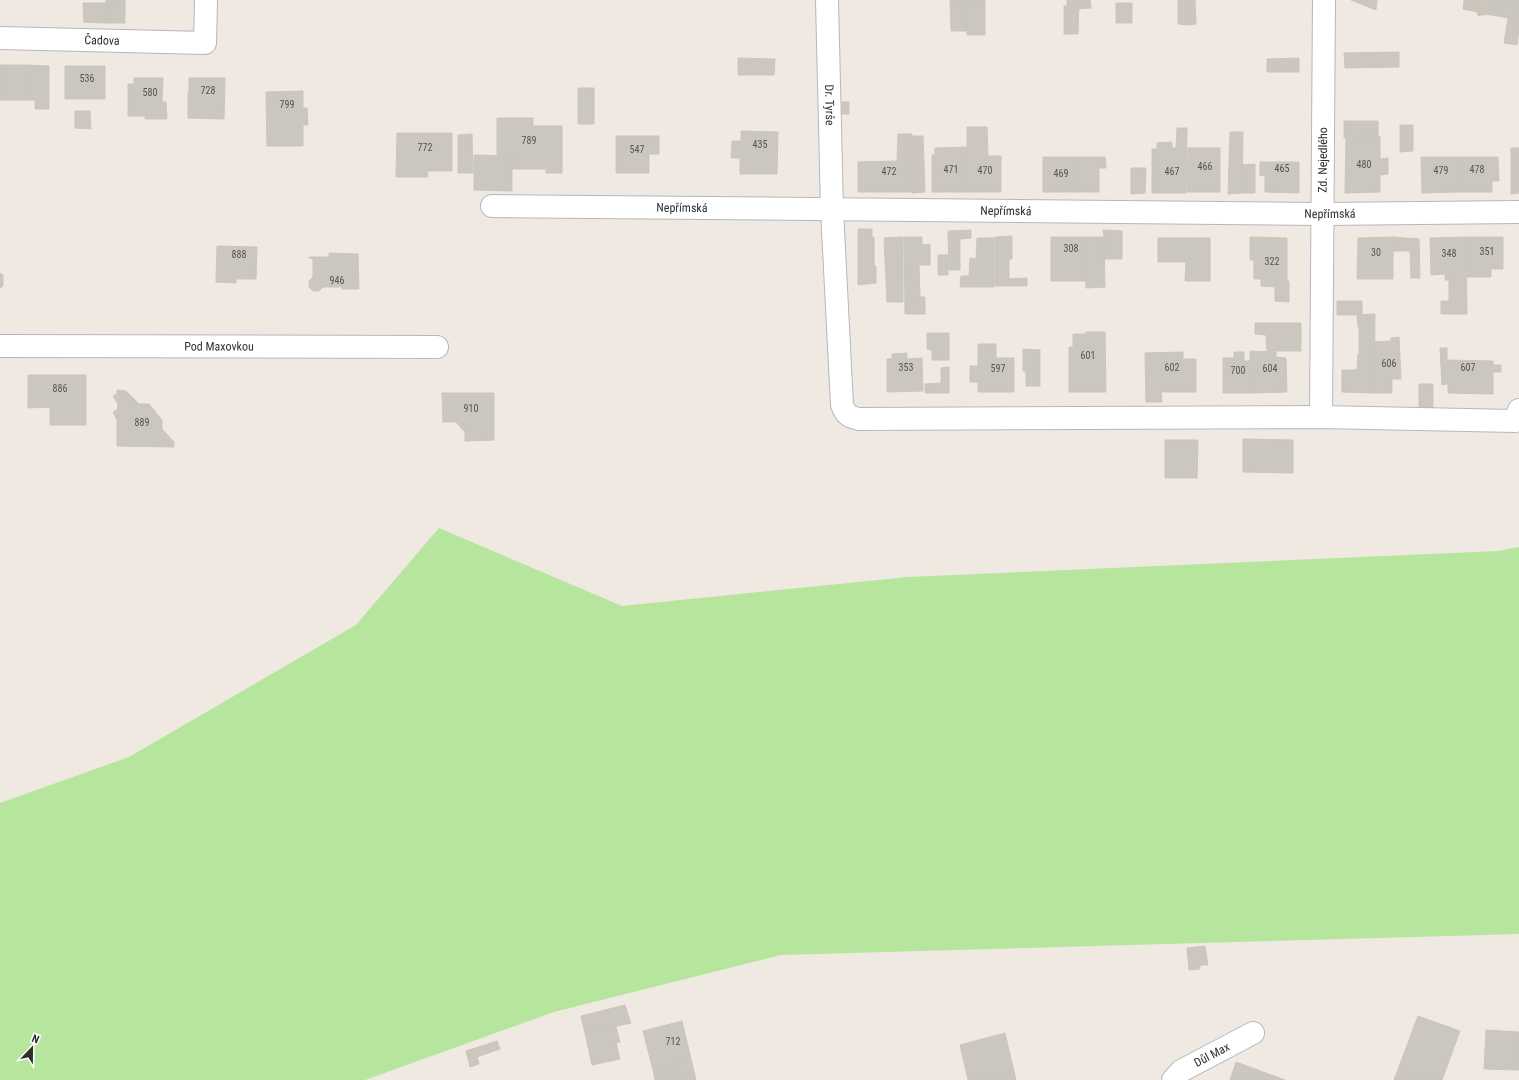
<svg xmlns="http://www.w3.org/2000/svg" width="1519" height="1080" viewBox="0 0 1519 1080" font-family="'Roboto Condensed',sans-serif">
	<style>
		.green { fill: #b6e59e }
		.building { fill: #cbc7bf; stroke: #cbc5ba }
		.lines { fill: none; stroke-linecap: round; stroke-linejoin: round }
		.minor-casing { stroke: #b4b7c1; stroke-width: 24 }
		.minor { stroke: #fff; stroke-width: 22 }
		.labels { text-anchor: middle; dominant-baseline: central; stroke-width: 4; stroke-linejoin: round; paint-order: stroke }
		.number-label { font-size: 10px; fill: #555452 }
		.street-label { font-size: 12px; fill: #2e2e2e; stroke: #fff }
	</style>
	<rect width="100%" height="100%" fill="#efe9e1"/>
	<path class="green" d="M439 528 622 606 908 577 1498 551 1519 547V934L781 955 554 1012 365 1080H0V803L129 757 356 625Z"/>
	<path class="building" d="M106 0H125V23H106Z
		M950 0H967V31H951Z
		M967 0H985V35H967Z
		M1067 0H1079L1078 34H1064V6H1067Z
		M1079 0H1090L1091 8 1079 9Z
		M1178 0H1187V25L1178 24Z
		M1187 0H1195L1196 24 1187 25Z
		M1351 0H1377L1376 10Z
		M1464 0H1480L1478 12 1463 9Z
		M1480 0H1487L1485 15H1480L1479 16 1477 14Z
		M1488 0H1519V29L1517 45 1504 43 1508 18 1486 14Z
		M83 3H106V23L84 22Z
		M1116 3H1132V23H1116Z
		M1399 52V67L1345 68 1344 53Z
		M738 58 775 59 774 75H738Z
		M1299 58V72H1267V59Z
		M0 65H27V100H0Z
		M27 65 49 66V109H35V100H27Z
		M65 66H105V99H65Z
		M134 78H163L162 102H166L167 119H145V116H128V84H134Z
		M189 78H225L224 119 188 118V92H189Z
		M578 88H594V124H578Z
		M303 91V108H307L308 125H303V146H267L266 92Z
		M842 102H849V114H842Z
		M75 111H90L91 129 75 128Z
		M497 118H533V126H562V173H546V169H512V156L497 155Z
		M1344 121H1378V136L1346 137 1344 138Z
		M1400 125H1413V151L1400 152Z
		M967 127H987L988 156H1001V192H967Z
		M1177 128H1187L1186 193H1152V149H1157V143L1172 142V148H1176Z
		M741 131 778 132 777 174H740V158H731L732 141H741Z
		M1230 132H1243L1242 193 1228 194Z
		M397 133H452V171H427L428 177H396Z
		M472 134 473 173H458V135Z
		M898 134H912L913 192H858V162L897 161Z
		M616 136H659V154H649V173H616Z
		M912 136H923L925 192 912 193Z
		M1378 136 1380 137V159L1388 158V174L1380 175V192L1345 193 1346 137Z
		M967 147V192H932V155H935V148Z
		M1188 148H1220V192H1187Z
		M1511 148H1519V193L1511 194Z
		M474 155 512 156V191L474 190Z
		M1043 157H1077V192H1043Z
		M1077 157H1105L1106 168H1099V192H1077Z
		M1421 157H1457V192L1422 193Z
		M1457 157H1498L1499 181H1492V192H1457Z
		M1260 162H1299V193L1265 192V175L1260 176Z
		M1255 164V193H1242L1241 165Z
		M1131 168H1146L1145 193 1131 194Z
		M858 229H872V237H874V266H876V283L858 285Z
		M971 230V238L960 239V270H949L948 231Z
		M1103 230 1122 231V259H1104V237Z
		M1012 236V259H1009V279L1027 278V286H995V237Z
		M903 237V302H887L884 238Z
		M904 237H922V245L930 244V265H920L919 267 920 297H925V314H905Z
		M1051 237H1086V281H1051Z
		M1086 237H1104L1105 287 1086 288Z
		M1250 237 1287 238V281H1289V302L1275 301V287L1261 286V279H1254V260H1250Z
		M1393 237V279H1357L1358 238Z
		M1393 237 1419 239 1420 278H1411L1410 251H1393Z
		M1466 237H1503V269H1491V277H1467Z
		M1466 237 1467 314H1441V301H1449V280H1445V274L1431 275 1430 238Z
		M977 238H994V287H960L961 276H969L970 258 976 259Z
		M1158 238H1210V281H1185L1186 262H1158Z
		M217 246 257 247 256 279H236V283L216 282Z
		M329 253 358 254 359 289H342V287H323L319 291H313L309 287V281L313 277V259L309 258V257H329Z
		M938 255H948V275H938Z
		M0 273 3 275V286L0 288Z
		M1337 301H1362V315H1337Z
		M1375 314 1374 393 1342 392V370H1357L1358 354H1359V327H1358L1357 315Z
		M1255 323H1301V351H1267L1266 335 1255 334Z
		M1086 332H1105L1106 392H1069V347H1073V334H1086Z
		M927 333H949V360H932V350L927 349Z
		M1399 337 1401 379H1392V393H1374L1375 342 1391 341V338Z
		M978 344H996V358H1014V392H978V382H970V366H978Z
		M1440 348H1447V360L1493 361V365H1501V372H1493V394L1448 393V384L1442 385Z
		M1023 349 1040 350V386H1026V371H1023Z
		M1250 351 1276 352V357L1286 358 1287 392 1250 393Z
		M1183 352V359H1196V392H1161L1162 402H1146L1145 353Z
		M1234 352H1244V361H1250V393H1223V358H1234Z
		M907 353V359L922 358 923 391 887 392V359H892V354Z
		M949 367V393H925V384L941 383V368Z
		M28 375H86V425H50V407L28 408Z
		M1419 384H1433V409L1419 408Z
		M117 390 126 391 139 404H149L162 420V429L174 442V447L117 446V420L113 412 117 410 118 404 113 396 117 394Z
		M442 393H494V440L465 441V432L456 422H443Z
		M1243 439 1293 440V473L1243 472Z
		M1165 440H1198L1197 478H1165Z
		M1205 946 1208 965H1200V969L1189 970 1187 948Z
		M625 1005 631 1023 585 1033 581 1016Z
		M1418 1016 1460 1031 1442 1080H1394Z
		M682 1021 691 1059 653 1070 643 1031Z
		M616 1027 620 1042 616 1043 620 1059 592 1065 585 1033Z
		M1486 1030 1519 1032V1070L1484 1069Z
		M1005 1033 1016 1080H968L960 1045Z
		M497 1041 500 1049 477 1057 479 1064 470 1067 466 1051Z
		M691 1059 696 1080H655L653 1070Z
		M1236 1062 1285 1080H1230Z"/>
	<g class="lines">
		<defs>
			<g id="minor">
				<path id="s1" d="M827 0 832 210 842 405C846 415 849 417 859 419L1321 417 1515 421 1519 410"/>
				<path id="s2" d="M0 38 205 43 206 0"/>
				<path id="s3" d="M492 206 1323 214 1519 212"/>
				<path id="s4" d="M0 346 437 347"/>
				<path id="s5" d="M1321 417 1324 0"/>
				<path id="s6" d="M1173 1080 1181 1071 1253 1033"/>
			</g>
		</defs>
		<use href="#minor" class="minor-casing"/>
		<use href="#minor" class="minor"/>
	</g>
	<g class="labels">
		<g class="number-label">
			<text x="87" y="78">536</text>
			<text x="208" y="90">728</text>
			<text x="150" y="92">580</text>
			<text x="287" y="104">799</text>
			<text x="529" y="140">789</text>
			<text x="760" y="144">435</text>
			<text x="425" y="147">772</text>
			<text x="637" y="149">547</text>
			<text x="1364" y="164">480</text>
			<text x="1205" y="166">466</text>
			<text x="1282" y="168">465</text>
			<text x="951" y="169">471</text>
			<text x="1477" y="169">478</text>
			<text x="985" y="170">470</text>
			<text x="1441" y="170">479</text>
			<text x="889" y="171">472</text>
			<text x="1172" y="171">467</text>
			<text x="1061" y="173">469</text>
			<text x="1071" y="248">308</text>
			<text x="1487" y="251">351</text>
			<text x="1376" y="252">30</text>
			<text x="1449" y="253">348</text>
			<text x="239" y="254">888</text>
			<text x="1272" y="261">322</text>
			<text x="337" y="280">946</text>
			<text x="1088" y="355">601</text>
			<text x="1389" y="363">606</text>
			<text x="906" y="367">353</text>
			<text x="1172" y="367">602</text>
			<text x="1468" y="367">607</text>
			<text x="998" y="368">597</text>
			<text x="1270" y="368">604</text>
			<text x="1238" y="370">700</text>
			<text x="60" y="388">886</text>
			<text x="471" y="408">910</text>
			<text x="142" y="422">889</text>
			<text x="673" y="1041">712</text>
		</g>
		<g class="street-label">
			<text stroke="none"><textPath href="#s2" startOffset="102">Čadova</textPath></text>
			<text stroke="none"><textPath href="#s1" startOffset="105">Dr. Tyrše</textPath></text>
			<text stroke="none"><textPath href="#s5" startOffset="257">Zd. Nejedlého</textPath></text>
			<text stroke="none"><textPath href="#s3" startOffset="190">Nepřímská</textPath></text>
			<text stroke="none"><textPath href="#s3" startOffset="514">Nepřímská</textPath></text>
			<text stroke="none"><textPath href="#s3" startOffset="838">Nepřímská</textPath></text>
			<text stroke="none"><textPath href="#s4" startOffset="219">Pod Maxovkou</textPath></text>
			<text stroke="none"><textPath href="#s6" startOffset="47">Důl Max</textPath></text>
		</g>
	</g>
	<g transform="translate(32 1048) rotate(22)" stroke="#ffffff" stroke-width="3" paint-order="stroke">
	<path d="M0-3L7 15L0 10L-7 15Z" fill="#2e2e2e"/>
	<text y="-6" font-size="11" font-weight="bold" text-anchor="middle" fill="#2e2e2e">N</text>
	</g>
</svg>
